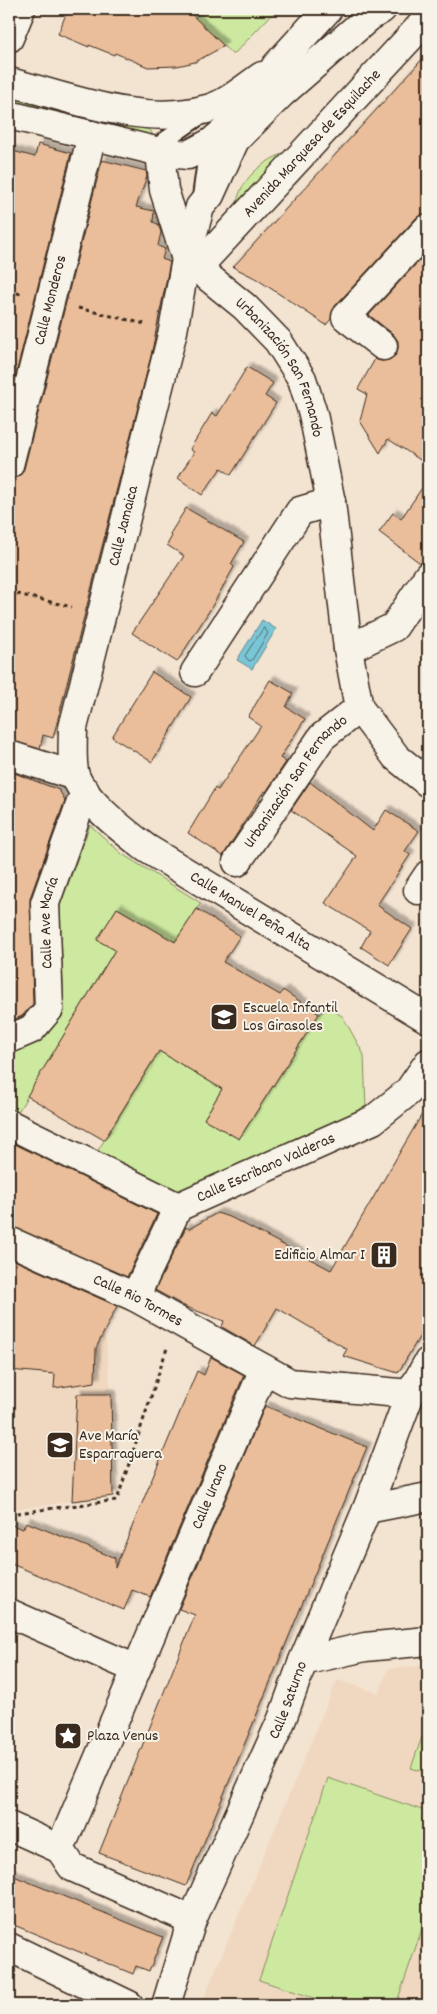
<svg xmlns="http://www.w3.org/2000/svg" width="437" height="2014" viewBox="0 0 437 2014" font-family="Dekko,sans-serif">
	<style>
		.built { fill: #f0d8c0 }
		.green { fill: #cde99f; stroke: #848a5e }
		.water { fill: #79c6d7; stroke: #60888d }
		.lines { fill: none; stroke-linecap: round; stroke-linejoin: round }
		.shore { stroke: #546868; stroke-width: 1 }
		.building { fill: #eabe9a; stroke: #3b2a1e; filter: url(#shadow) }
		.service-casing { stroke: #3b2a1e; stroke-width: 20 }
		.minor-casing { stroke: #3b2a1e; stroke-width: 31 }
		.path { stroke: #3b2a1e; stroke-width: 3; stroke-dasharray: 4 4; stroke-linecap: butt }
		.service { stroke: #f7f3e8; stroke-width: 16 }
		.minor { stroke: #f7f3e8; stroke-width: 28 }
		.labels { text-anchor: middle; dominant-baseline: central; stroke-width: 4; stroke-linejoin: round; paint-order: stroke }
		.street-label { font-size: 16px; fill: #3b2a1e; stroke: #f7f3e8 }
		.poi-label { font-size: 16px; fill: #3b2a1e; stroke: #f7f3e8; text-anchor: start }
	</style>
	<defs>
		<filter id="shadow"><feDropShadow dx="4.5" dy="-4.5" stdDeviation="1" flood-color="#0004"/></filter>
	</defs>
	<rect width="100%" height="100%" fill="#f3e3d1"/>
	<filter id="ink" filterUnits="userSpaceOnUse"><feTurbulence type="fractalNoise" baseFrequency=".02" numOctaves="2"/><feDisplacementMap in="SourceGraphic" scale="10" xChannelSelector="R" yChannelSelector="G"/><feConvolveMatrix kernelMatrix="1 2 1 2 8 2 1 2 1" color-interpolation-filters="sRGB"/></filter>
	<g filter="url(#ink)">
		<path class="built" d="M9 1317 105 1330 111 1394 113 1496 9 1510Z
			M428 1665V2005H201L337 1680 379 1693 388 1669Z"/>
		<path class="green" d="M203 9H277L233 55 195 18Z
			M9 95 150 130 152 133 150 136 9 104Z
			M290 151 236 211C237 180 263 160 290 151Z
			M90 825 122 854 201 903 175 942 117 908 98 940 115 950 15 1117 9 1115V1052L48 1034 64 1010 60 906Z
			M329 1007 343 1017 364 1055 366 1110 173 1199 94 1157 159 1051 222 1089 204 1119 239 1139 319 1014Z
			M422 1737 428 1739V1773L411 1768Z
			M328 1778 428 1812V1911L396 2005H335L259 1980Z"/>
		<path class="water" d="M262 620 276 629 252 669 237 660Z"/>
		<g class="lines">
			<path class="shore" d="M264 628 268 633 252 660 249 661 245 656Z"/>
		</g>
		<path class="building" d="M68 9H186L224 46 195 62 177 66 148 67 115 53 114 55 89 45V47L58 34Z
			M428 53V213L417 217 335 306 331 319 326 325 255 278 233 267Z
			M38 144 71 153 9 402V150L35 157Z
			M102 160 146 171 147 176 136 207 154 211 153 222 158 224 161 232 158 246 165 249 162 259 170 262 151 356 53 738 43 735 40 749 9 740V480L20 476 24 469Z
			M428 251V465L388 439 380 453 360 421 367 394 358 389 375 359 381 361 389 360 396 355 398 348V341L393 334 369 315Z
			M247 367 273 383 265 396 276 403 231 475 221 468 202 495 178 478 194 452 190 449 212 413 217 416Z
			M428 479V560L420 563 379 532 393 513 401 519Z
			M186 508 244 542 231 564 234 567 211 608 177 662 132 633 184 556 167 545 172 536 170 534Z
			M152 672 191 697 152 762 112 737Z
			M270 680 293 693 286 707 305 719 280 758 286 762 266 792 264 791 223 856 188 833 215 788 218 790 261 726 248 717Z
			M9 771 59 790 65 800 30 898 33 1004 22 1016 9 1022Z
			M310 782 373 831 386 810 419 831 405 851 410 855 377 905 412 929 389 965 361 947 370 931 325 903 357 856 291 810Z
			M117 908 175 942 197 909 240 936 223 962 280 995 283 990 319 1014 239 1139 204 1119 222 1089 159 1051 104 1140 27 1096 115 950 97 940Z
			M428 1104V1322L398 1373 343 1356 347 1349 277 1308 255 1346 222 1327 224 1321 186 1307 155 1290 186 1227 189 1229 217 1213 232 1218 331 1270Z
			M9 1141 157 1214 127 1277 9 1226Z
			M9 1258 117 1306 96 1348 95 1382 54 1388 55 1374 9 1370Z
			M211 1357 244 1375 150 1597 132 1590 124 1610 9 1563V1524L23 1529 26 1522 115 1558V1568L197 1371 204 1375Z
			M77 1394H111L113 1496 72 1501Z
			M265 1406 367 1447 186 1886 99 1853 195 1615 179 1609Z
			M9 1874 163 1937 149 1971 136 1966 133 1974 9 1923Z"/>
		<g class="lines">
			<defs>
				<path id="service" d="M160 152 164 141 203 114
					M201 197 206 160 212 142"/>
				<g id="minor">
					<path id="s1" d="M382 9 369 17 281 94 235 140 210 195 200 207 186 259 173 331 73 728C73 740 71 767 76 778 87 803 124 831 146 848L428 1019"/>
					<path d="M9 38 21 9"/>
					<path d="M9 82C72 98 142 127 207 109 227 104 246 87 262 76"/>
					<path d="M9 115 160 152 188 155 212 142 244 114 276 66 328 9"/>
					<path id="s2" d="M160 152 164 190 186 259 245 307 278 341 302 379 313 414 331 502 348 649 359 708 396 757 428 783"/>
					<path id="s3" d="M196 269 428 18"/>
					<path d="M383 346 346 317 428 228"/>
					<path id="s4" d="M9 465 92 135"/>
					<path d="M348 649 394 627 428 576"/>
					<path d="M195 672 300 511 331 502"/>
					<path d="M9 755 75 776"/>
					<path id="s5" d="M237 862 322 737 359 708"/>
					<path d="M418 890 428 875"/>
					<path id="s6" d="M9 1039 32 1029 49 1009 45 903 85 791"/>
					<path d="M9 1124 178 1207"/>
					<path id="s7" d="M9 1241 135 1297 290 1383 410 1394"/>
					<path id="s8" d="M135 1297 178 1207 373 1120 408 1092 428 1063"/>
					<path d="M367 1509 428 1497"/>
					<path d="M9 1613 136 1669"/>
					<path d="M303 1661 365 1647 428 1641"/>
					<path d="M9 1826 60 1849"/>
					<path id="s9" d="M192 1920 72 1867 60 1849 264 1369"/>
					<path d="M9 1947 129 2005"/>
					<path id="s10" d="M166 2005 192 1920 282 1719 303 1661 367 1509 410 1394 428 1362"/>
				</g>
			</defs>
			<use href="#service" class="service-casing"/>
			<use href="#minor" class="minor-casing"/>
			<path class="path" d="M9 291 21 294
				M78 308 145 324
				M9 592 72 607
				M9 1514 117 1500 167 1348"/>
			<use href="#service" class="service"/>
			<use href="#minor" class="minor"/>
		</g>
	</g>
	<defs>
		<symbol id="school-square" viewBox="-11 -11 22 22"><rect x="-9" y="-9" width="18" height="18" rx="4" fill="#3b2a1e" stroke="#f7f3e8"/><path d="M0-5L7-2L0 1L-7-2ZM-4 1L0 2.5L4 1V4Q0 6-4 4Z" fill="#fff"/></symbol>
		<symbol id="building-square" viewBox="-11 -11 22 22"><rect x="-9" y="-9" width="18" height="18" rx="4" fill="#3b2a1e" stroke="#f7f3e8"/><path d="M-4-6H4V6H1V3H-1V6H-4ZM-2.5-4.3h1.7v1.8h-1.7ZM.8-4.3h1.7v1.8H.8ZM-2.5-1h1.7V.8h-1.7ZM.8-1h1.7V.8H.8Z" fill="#fff"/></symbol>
		<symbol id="sight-square" viewBox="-11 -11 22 22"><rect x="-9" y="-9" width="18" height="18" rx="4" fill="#3b2a1e" stroke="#f7f3e8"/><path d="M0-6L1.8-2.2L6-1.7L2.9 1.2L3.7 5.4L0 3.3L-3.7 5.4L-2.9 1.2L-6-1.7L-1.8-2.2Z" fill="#fff"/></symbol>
	</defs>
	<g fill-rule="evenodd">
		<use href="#school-square" x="208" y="1001" width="32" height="32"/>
		<use href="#building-square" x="368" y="1239" width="32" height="32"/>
		<use href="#school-square" x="44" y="1429" width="32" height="32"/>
		<use href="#sight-square" x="52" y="1720" width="32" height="32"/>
	</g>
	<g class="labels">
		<g class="street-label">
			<text stroke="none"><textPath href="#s3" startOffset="171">Avenida Marquesa de Esquilache</textPath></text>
			<text stroke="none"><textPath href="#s4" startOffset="170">Calle Monderos</textPath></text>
			<text stroke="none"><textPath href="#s2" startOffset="258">Urbanización San Fernando</textPath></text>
			<text transform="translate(124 526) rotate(-76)">Calle Jamaica</text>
			<text stroke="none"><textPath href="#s5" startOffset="100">Urbanización San Fernando</textPath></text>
			<text stroke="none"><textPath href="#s1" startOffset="1082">Calle Manuel Peña Alta</textPath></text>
			<text stroke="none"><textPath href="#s6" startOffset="138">Calle Ave María</textPath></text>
			<text stroke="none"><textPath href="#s8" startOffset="196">Calle Escribano Valderas</textPath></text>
			<text stroke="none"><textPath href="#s7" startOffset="142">Calle Rio Tormes</textPath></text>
			<text stroke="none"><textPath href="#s9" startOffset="536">Calle Urano</textPath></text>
			<text stroke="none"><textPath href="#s10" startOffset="329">Calle Saturno</textPath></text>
		</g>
		<g class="poi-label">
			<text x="243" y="1008">Escuela Infantil<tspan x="243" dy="18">Los Girasoles</tspan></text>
			<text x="365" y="1255" text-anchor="end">Edificio Almar I</text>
			<text x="79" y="1436">Ave María<tspan x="79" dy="18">Esparraguera</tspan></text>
			<text x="87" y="1736">Plaza Venus</text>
		</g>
	</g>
	<rect width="437" height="2014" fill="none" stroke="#f7f3e8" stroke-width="30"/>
	<rect x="15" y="15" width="407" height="1984" fill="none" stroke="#3b2a1e" stroke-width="2" filter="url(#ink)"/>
</svg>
